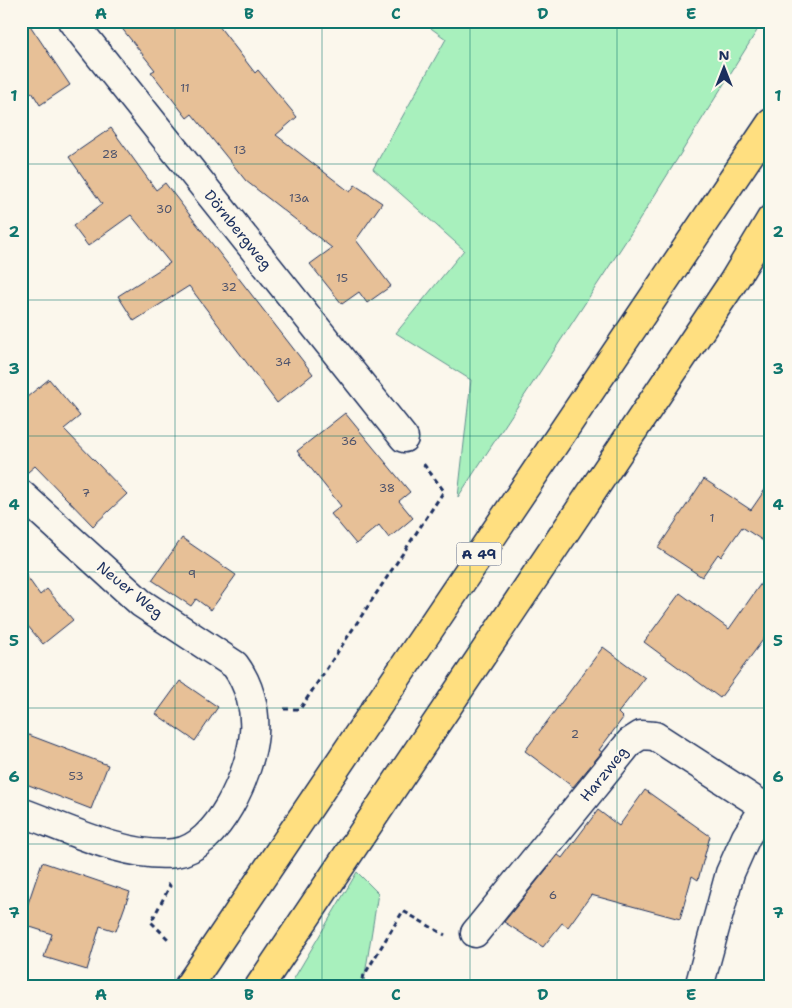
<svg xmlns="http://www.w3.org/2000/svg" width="792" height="1008" viewBox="0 0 792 1008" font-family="'Shantell Sans',sans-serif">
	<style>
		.green { fill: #a8f0bd; stroke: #62908e }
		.building { fill: #e7c097; stroke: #1b2f5e }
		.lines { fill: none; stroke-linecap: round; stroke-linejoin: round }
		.minor-casing { stroke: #1b2f5e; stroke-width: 31 }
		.motorway-casing { stroke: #1b2f5e; stroke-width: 31 }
		.path { stroke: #1b2f5e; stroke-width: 3; stroke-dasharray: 5 4; stroke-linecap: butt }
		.minor { stroke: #fbf7ec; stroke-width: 28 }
		.motorway { stroke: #ffdf80; stroke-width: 28 }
		.grid { fill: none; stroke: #0f766e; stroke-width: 1; stroke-opacity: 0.55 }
		.labels { text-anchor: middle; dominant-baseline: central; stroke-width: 4.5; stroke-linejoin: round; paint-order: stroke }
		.number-label { font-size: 12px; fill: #4e536c }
		.shield { fill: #fbf7ec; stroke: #5e6b89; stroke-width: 1 }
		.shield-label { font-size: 14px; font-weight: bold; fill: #1b2f5e }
		.street-label { font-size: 15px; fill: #1b2f5e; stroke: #fbf7ec }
		.neatline { fill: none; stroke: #0f766e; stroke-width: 2 }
		.grid-label { font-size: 16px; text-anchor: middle; font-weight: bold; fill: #0f766e }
	</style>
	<rect width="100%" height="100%" fill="#fbf7ec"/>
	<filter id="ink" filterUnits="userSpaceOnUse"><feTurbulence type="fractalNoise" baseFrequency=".02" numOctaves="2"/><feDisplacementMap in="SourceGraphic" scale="10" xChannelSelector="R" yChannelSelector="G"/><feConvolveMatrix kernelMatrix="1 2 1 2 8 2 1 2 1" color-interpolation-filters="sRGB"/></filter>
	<g filter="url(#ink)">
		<path class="green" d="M421 21H763L635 227 458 497 471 380 396 333 464 250 373 169 446 39Z
			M357 872 378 893 363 987H289Z"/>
		<path class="building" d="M21 21H27L70 85 40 105 32 92 21 100Z
			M116 21H215L255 73 258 70 297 117 276 135 350 192 355 185 382 203 356 240 391 286 367 303 359 292 342 304 310 264 332 248 246 181 192 114 187 118 151 72 155 70Z
			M111 128 156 190 165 183 313 374 277 403 189 286 134 321 118 296 170 263 131 215 88 246 73 226 102 204 69 157Z
			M49 379 80 416 64 429 127 494 93 526 35 466 21 478V402Z
			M345 413 410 492 399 501 413 518 389 538 379 525 356 544 331 514 341 506 297 451Z
			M704 479 751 510 771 481V546L742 527 721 557 718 554 702 577 658 548Z
			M182 538 236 575 211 610 196 599 191 606 152 580Z
			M21 568 40 595 47 589 73 620 43 644 21 618Z
			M771 569V629L720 698 644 642 680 593 729 629Z
			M603 647 645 678 618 713 623 718 599 750 602 752 573 787 525 751Z
			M180 681 218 707 195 741 156 714Z
			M21 732 108 765 91 809 21 782Z
			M645 790 710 836 698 880 692 876 680 919 591 895 568 927 562 923 543 947 504 922 558 855 562 858 598 810 619 826Z
			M42 862 130 892 116 931 100 926 87 970 44 957 52 934 21 924Z"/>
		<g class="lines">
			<defs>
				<path id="minor" d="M72 21 404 438
					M21 494 141 603 235 665C249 684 256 709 254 733 251 772 218 848 175 853 127 859 66 828 21 812
					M475 933 630 742 641 735 655 736 771 811
					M699 987 730 873 746 837 765 807"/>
				<path id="motorway" d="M188 987 771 123
					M259 987 733 282 771 219"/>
			</defs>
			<use href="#minor" class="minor-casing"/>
			<use href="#motorway" class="motorway-casing"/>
			<path class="path" d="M284 709H300L444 491 422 462
				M168 883 170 886 151 922 169 940
				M357 987 403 911 445 935"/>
			<use href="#minor" class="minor"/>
			<use href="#motorway" class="motorway"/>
		</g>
	</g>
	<path class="grid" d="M175 21V987M322 21V987M470 21V987M617 21V987M21 164H771M21 300H771M21 436H771M21 572H771M21 708H771M21 844H771"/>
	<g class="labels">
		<g class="number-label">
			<text x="185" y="88">11</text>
			<text x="240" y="150">13</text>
			<text x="110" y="154">28</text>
			<text x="299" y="198">13a</text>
			<text x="164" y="209">30</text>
			<text x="342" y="278">15</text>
			<text x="229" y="287">32</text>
			<text x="283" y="362">34</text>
			<text x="349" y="441">36</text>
			<text x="387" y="488">38</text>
			<text x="86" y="493">7</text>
			<text x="712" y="518">1</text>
			<text x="192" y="574">9</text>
			<text x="575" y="734">2</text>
			<text x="76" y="776">53</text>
			<text x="553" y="895">6</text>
		</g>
		<rect class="shield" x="456.5" y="542.5" width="45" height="23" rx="4"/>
		<g class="shield-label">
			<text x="479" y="554">A 49</text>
		</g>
		<g class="street-label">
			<text transform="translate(238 230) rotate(51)">Dörnbergweg</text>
			<text transform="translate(130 590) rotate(39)">Neuer Weg</text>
			<text transform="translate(604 774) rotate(-51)">Harzweg</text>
		</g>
	</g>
	<rect width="792" height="1008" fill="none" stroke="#fbf7ec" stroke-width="55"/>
	<g transform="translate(724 68)" stroke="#fbf7ec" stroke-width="4" paint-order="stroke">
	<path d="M0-4L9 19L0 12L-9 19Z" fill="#1b2f5e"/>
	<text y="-8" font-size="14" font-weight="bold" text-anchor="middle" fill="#1b2f5e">N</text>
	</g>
	<rect x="28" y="28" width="736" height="952" class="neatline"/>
	<g class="grid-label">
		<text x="101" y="19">A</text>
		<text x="249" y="19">B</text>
		<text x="396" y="19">C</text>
		<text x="543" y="19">D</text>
		<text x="691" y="19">E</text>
		<text x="14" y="101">1</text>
		<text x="778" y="101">1</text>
		<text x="14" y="237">2</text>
		<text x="778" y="237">2</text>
		<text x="14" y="374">3</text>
		<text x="778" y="374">3</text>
		<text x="14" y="510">4</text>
		<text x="778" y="510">4</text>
		<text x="14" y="646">5</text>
		<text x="778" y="646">5</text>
		<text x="14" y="782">6</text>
		<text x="778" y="782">6</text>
		<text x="14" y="918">7</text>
		<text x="778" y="918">7</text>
		<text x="101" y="1000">A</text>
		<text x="249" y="1000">B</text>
		<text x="396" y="1000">C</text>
		<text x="543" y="1000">D</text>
		<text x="691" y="1000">E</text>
	</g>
</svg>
